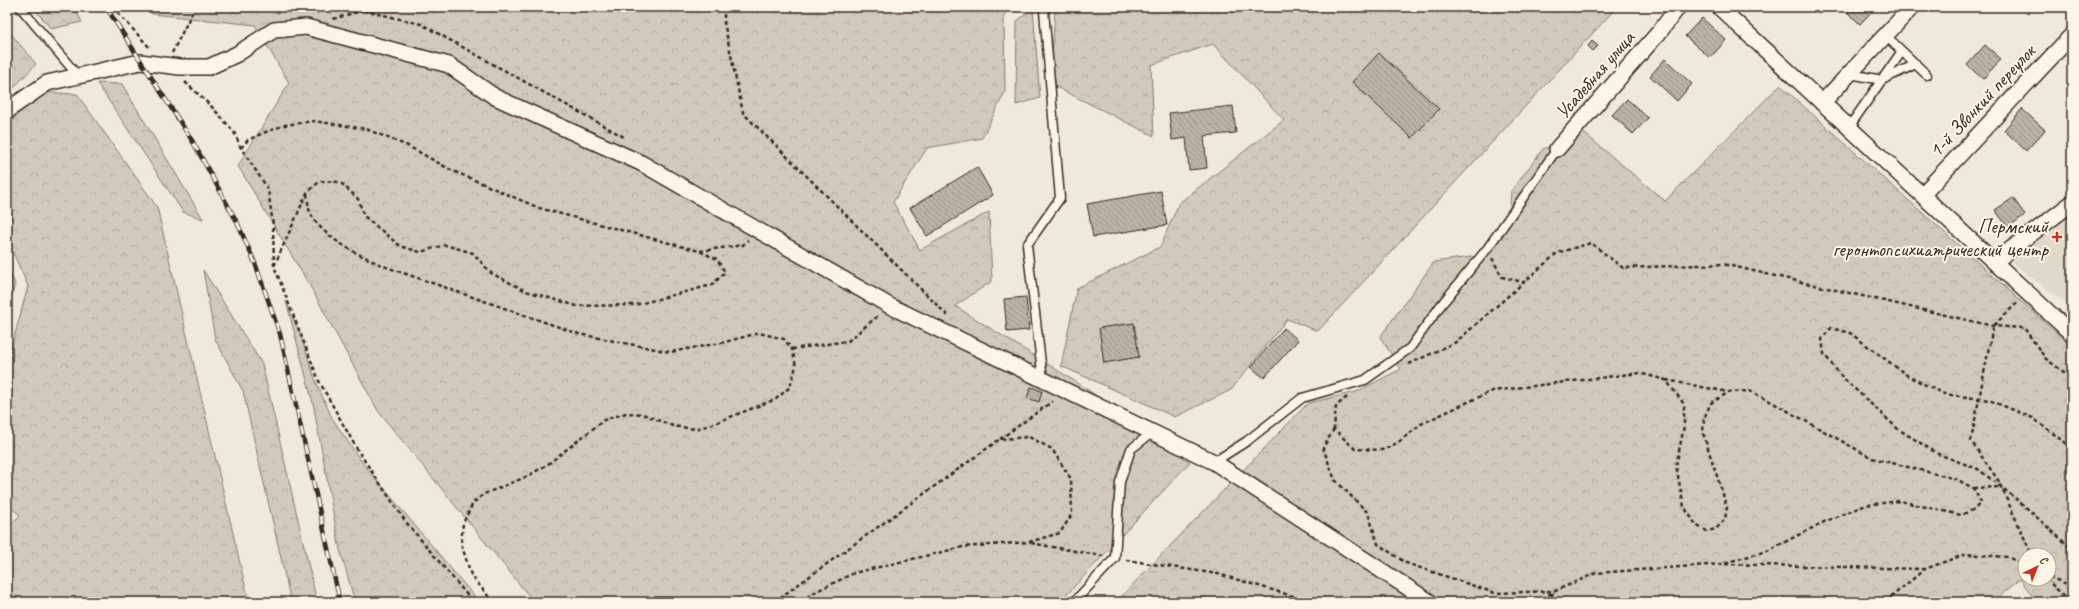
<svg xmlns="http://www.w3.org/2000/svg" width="2079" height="609" viewBox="0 0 2079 609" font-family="Caveat,sans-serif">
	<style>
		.built { fill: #e1d9c9 }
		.forest { fill: url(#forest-crowns); stroke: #867a6c; fill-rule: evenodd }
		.garden { fill: #d2c9ba; stroke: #867a6c }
		.building { fill: url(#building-back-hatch); stroke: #3b2a1e }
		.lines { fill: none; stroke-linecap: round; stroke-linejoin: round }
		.service-casing { stroke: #3b2a1e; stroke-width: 11 }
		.minor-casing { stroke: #3b2a1e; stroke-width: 18 }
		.path { stroke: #3b2a1e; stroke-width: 2.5; stroke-dasharray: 4 3; stroke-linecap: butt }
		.service { stroke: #fcf5e5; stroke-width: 8 }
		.minor { stroke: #fcf5e5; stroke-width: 15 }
		.rail-casing { stroke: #3b2a1e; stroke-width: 4.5 }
		.rail { stroke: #fcf5e5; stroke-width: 3; stroke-dasharray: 9; stroke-linecap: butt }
		.poi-dot { fill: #c8321e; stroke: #fcf5e5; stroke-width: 1.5 }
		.labels { text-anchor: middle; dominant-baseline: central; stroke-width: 4; stroke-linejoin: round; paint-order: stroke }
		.street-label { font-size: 20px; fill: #3b2a1e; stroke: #fcf5e5 }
		.poi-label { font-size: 20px; fill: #3b2a1e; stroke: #fcf5e5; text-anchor: end }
	</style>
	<defs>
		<pattern id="forest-crowns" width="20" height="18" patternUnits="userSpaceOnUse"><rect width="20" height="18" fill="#d2c9ba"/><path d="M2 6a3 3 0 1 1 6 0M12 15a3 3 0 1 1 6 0" fill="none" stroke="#b5ad9f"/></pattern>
		<pattern id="building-back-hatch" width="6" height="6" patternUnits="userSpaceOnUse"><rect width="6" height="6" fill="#beb3a4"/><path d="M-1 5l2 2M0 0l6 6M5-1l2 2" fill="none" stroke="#9c9285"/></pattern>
	</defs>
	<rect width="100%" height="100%" fill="#f0e9d9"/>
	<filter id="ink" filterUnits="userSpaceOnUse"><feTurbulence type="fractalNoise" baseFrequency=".025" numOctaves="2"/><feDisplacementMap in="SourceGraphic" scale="8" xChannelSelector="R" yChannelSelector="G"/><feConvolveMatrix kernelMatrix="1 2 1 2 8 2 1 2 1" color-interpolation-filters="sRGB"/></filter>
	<g filter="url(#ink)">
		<path class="built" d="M2072 213V308L2011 262Z"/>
		<path class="forest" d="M33 7H74L82 22 51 29Z
			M148 7H1012L1004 15 1005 92 982 138 927 148 893 202 920 250 989 212 992 281 955 306 1084 387 1190 462 1060 602H534L378 411 310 286 238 166 289 83 255 25 152 14Z
			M1058 7H1617L1318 331 1287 319 1231 390 1175 417 1061 366 1077 288 1160 247 1179 203 1284 120 1213 44 1151 65 1154 136 1050 84 1055 11Z
			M1033 9 1040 98 1016 105 1017 21Z
			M7 29 36 64 7 95Z
			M97 83 122 84 203 219 183 212Z
			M1780 85 2072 347V602H2037L2020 579 1993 602H1116L1308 403 1356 392 1401 369 1380 337 1434 262 1477 256 1509 221 1511 191 1543 149 1584 133 1665 201ZM2025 555H2049V579H2025Z
			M39 92 77 94 157 207 249 602H17L7 588V529L20 515 7 505V364L28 286 7 239V126Z
			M203 270 262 364 317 602H291L243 391 215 339Z
			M286 301 302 339 316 382 332 418 361 461 479 602H355L340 550 313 403Z"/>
		<path class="garden" d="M7 265 15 284 7 314Z"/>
		<path class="building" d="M1852 7H1876L1860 24 1847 12Z
			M1702 18 1726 40 1710 58 1685 36Z
			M1592 41 1598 46 1593 51 1588 46Z
			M1985 45 2001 59 1983 79 1967 65Z
			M1379 53 1439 109 1412 138 1352 82Z
			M1665 59 1692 84 1677 101 1650 76Z
			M1627 99 1648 118 1633 134 1612 115Z
			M1233 106 1236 133 1204 136 1207 168 1189 170 1186 138 1172 140 1169 113Z
			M2022 109 2045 130 2026 151 2004 130Z
			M977 167 993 195 927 236 910 208Z
			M1161 191 1167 225 1093 237 1087 204Z
			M2013 198 2025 215 2008 227 1995 210Z
			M1026 297 1029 330 1007 332 1004 299Z
			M1134 323 1139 357 1104 363 1099 328Z
			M1284 328 1298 340 1264 378 1251 367Z
			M1031 387 1042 391 1039 402 1027 398Z"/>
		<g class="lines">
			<defs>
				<path id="service" d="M20 7 78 76
					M1885 35 1927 75
					M1850 74 1882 80 1916 64
					M1849 127 1902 51
					M1043 380 1027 245 1060 198 1044 11 1047 7
					M1214 462 1247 441 1302 398 1365 380 1410 348 1441 305 1487 249 1557 149
					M1074 602 1115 558 1120 482 1131 449 1153 432"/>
				<path id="minor" d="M1719 7 2072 334
					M1822 103 1912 7
					M7 112 12 107 47 83 140 62 180 67H209L237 54 274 30 306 27 449 65 495 97 641 163 890 306 1214 462 1430 602
					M1557 149 1661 30 1678 7
					M1922 195 2072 35
					M1994 262 2072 203"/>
			</defs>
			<use href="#service" class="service-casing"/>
			<use href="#minor" class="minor-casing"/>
			<path class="path" d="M114 7 119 14 150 48
				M350 7 421 24 624 137
				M724 7V22L743 113 949 317
				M333 19 361 11
				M172 53 192 13 193 7
				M185 82 212 107 234 132 241 148 268 189 273 225 274 266 319 381 358 451 406 522 473 602
				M241 148 248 140 263 133 285 125 314 121 366 129 408 146 451 170 539 208 699 251 717 259 725 272 712 285 635 305 577 306 526 291 491 273 473 253 445 245 420 252 400 246 364 216 358 199 340 182 320 181 307 193 274 266
				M307 194C308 199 308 207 310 212 321 238 364 258 389 268L579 334 670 352 721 343 759 333 784 339 792 349 796 366 790 387 776 399 710 425 695 429 673 426 643 414 626 413 604 420 548 464 528 476 484 494 473 503 463 523 461 543 471 575 493 602
				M700 251 743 245 748 240
				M1492 258 1502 277 1523 282
				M2017 303 1993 326 1971 441 1998 480 2032 555
				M792 349 848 341 879 315
				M1409 364 1456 342 1557 253 1591 243 1623 268 1723 264 1993 326 2024 328 2046 359 2072 378
				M1666 380 1728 392
				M1347 397 1336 406 1334 429 1355 449 1384 450 1400 441 1421 424 1492 391 1639 373 1666 380 1684 404V426L1676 466 1684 507 1697 526 1707 531 1716 529 1725 519 1727 507 1703 433 1704 418 1711 403 1729 392 1749 391 1768 400 1872 458 1956 479 1973 488 1981 502 1975 509 1961 515 1900 501 1866 505 1826 521 1767 551 1721 564
				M1334 429 1323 448 1335 480 1368 513 1378 544 1406 563 1495 593 1554 591
				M1000 439 1053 401
				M2072 448 2033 418 1989 400 1944 394 1908 376 1850 333 1831 328 1822 339 1824 354 1841 376 1898 429 1938 454 1978 469 2020 502 2072 549
				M1973 488 2001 487
				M1031 543 1103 556
				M1126 560 1218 574 1313 602
				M2049 577 2072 586
				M2046 579 2063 595 2066 602
				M774 602 1000 439 1029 437 1052 449 1071 479 1072 514 1060 533 1029 542 963 547 854 573 815 592 800 602
				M1536 602 1555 591 1596 573 1721 564 1925 569
				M1547 602 1554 592
				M1885 602 1925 569 1966 554 2008 557 2025 566"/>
			<use href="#service" class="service"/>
			<use href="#minor" class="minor"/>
			<defs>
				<path id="rail" d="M106 7 193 142 237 222 255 263 280 334 340 602"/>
			</defs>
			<use href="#rail" class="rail-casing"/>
			<use href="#rail" class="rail"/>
		</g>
	</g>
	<path class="poi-dot" d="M2055 231h4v4h4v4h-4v4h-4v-4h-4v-4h4z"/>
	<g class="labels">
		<g class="street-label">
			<text transform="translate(1595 75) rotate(-49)">Усадебная улица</text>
			<text transform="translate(1982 101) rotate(-47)">1-й Звонкий переулок</text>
		</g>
		<g class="poi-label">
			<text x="2048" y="226">Пермский<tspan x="2048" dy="23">геронтопсихиатрический центр</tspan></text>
		</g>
	</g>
	<rect width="2079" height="609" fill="none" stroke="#fcf5e5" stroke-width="24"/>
	<rect x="12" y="12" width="2055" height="585" fill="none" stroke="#3b2a1e" stroke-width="1.5" filter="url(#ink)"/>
	<g transform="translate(2037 567) rotate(43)"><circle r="19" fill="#fcf5e5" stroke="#afa495"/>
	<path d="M0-3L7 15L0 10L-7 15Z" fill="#c8321e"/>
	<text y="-6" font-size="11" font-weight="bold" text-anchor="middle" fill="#3b2a1e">С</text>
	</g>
</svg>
